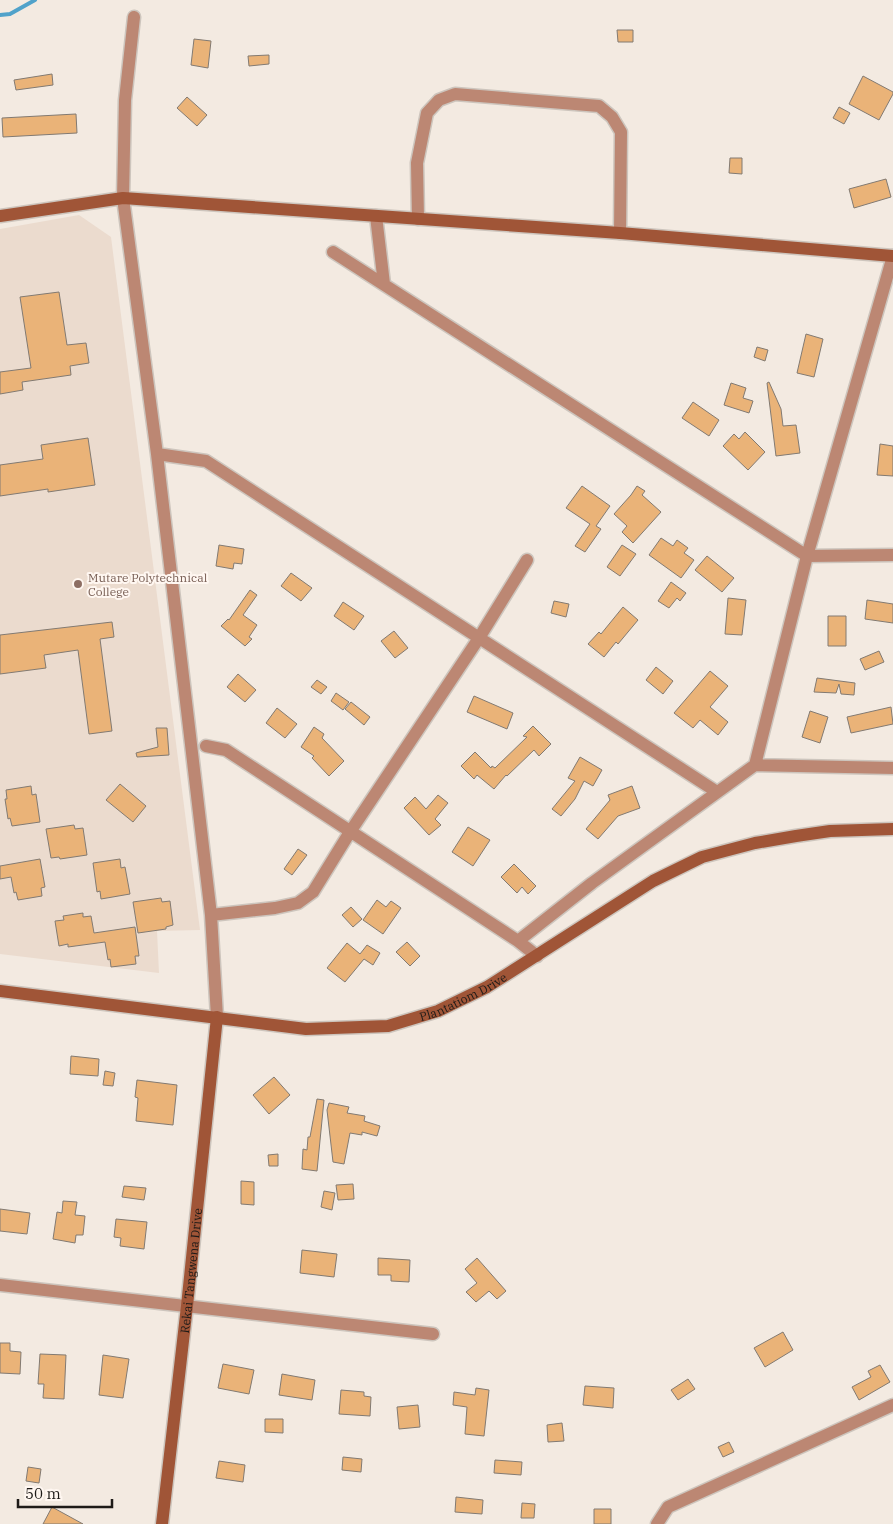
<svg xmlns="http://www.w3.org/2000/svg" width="893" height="1524" viewBox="0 0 893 1524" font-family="'IBM Plex Serif',serif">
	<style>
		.built { fill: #ebdbce }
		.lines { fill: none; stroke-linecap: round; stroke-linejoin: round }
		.stream { stroke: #50a2ca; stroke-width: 4 }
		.building { fill: #eab378; stroke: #827a72 }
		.street-casing { stroke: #cdc5bd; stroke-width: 15 }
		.secondary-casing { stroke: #cdc5bd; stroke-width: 15 }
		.street { stroke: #bc8773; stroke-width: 12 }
		.secondary { stroke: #a05537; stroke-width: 12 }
		.education-dot { fill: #8d6e63; stroke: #fff7f1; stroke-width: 2 }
		.labels { text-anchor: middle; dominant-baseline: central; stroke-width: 4; stroke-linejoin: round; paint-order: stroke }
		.education-label { font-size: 12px; fill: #785e54; stroke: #fff7f1; text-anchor: start }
		.street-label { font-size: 12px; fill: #1e1b18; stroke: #fff7f1 }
	</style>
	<rect width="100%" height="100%" fill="#f3eae1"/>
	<path class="built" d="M79 215 111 237 200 930 157 931 159 973 0 954V229Z"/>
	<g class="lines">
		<path class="stream" d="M0 15 10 14 35 0"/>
	</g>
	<path class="building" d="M617 30H633V42H618Z
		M194 39 211 41 208 68 191 65Z
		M269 55V64L249 66 248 56Z
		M52 74 53 85 16 90 14 80Z
		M863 76 893 92V94L879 120 849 104Z
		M187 97 207 115 197 126 177 108Z
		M839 107 850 113 844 124 833 118Z
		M76 114 77 133 3 137 2 118Z
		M730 158H742V174L729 173Z
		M886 179 891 197 854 208 849 189Z
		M59 292 67 345 86 343 89 363 70 366 71 375 22 382 23 390 0 394V372L31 368 20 297Z
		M806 334 823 339 814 377 797 373Z
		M757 347 768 350 765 361 754 357Z
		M769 382 781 409 783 426 796 425 800 453 776 456 767 383Z
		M731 383 746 388 743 398 753 401 749 413 724 405Z
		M693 402 719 420 709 436 682 418Z
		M745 432 765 452 748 470 723 446 734 434 739 439Z
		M88 438 95 485 48 492V489L0 496V465L43 459 41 445Z
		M880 444 893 446V476L877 475Z
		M582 486 610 506 596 526 601 529 585 552 575 546 590 524 566 508Z
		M637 486 645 491 642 495 661 512 633 543 622 532 627 526 614 514 631 495Z
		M661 538 673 546 677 540 688 548 684 553 694 560 681 578 649 555Z
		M219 545 244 549 242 564 234 563 233 569 216 566Z
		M622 545 636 554 620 576 607 567Z
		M707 556 734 578 722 592 695 570Z
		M291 573 312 588 301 601 281 586Z
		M671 582 686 593 680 601 677 598 669 608 658 601Z
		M250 590 257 595 243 615 257 625 249 637 252 639 245 646 221 626 228 619 229 620Z
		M728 598 746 600 742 635 725 634Z
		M867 600 893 604V623L865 619Z
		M554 601 569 604 566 617 551 613Z
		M343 602 364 616 354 630 334 616Z
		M623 607 638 620 618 644 616 642 604 657 588 644 599 632 601 634Z
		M828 616H846V646H828Z
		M112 622 114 637 100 639 112 731 89 734 78 650 44 655 46 668 0 674V635Z
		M394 631 408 648 395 658 381 641Z
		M879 651 884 662 865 670 860 659Z
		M656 667 673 681 663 694 646 680Z
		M710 671 728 686 710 707 728 722 718 735 700 720 693 728 674 713Z
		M238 674 256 690 245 702 227 687Z
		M817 678 855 683 854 695 841 694 839 684 836 693 814 692Z
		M317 680 327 687 321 694 311 687Z
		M336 693 349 702 343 710 331 701Z
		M474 696 513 713 507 729 467 712Z
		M351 702 370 717 364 725 345 709Z
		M891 707 893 724 851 733 847 717Z
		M277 708 297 724 285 738 266 723Z
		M810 711 828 717 820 743 802 737Z
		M533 726 551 744 539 756 534 750 507 776 506 775 494 789 477 775 474 779 461 766 475 752 491 768 492 766 495 768 527 737 523 736Z
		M314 727 324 734 322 738 344 761 329 776 312 758 314 756 301 747Z
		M156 728H167L169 755 137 757 136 753 158 747Z
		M580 757 602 770 593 786 584 781 575 799 561 816 552 809 575 781 568 778Z
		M120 784 146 806 133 822 106 800Z
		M31 786 32 795 36 794 40 822 12 826 10 818 8 819 5 799H7L6 790Z
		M632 786 640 808 618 816 598 839 586 829 610 800 608 795Z
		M438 795 448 803 435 819 441 825 429 835 404 808 415 797 426 809Z
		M74 825 75 829 83 828 87 855 60 859 59 857 51 858 46 829Z
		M468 827 490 840 473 866 452 852Z
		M298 849 307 855 292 875 284 869Z
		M40 859 45 887 41 888 42 896 18 900 16 892 14 893 11 877 0 879V866Z
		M120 859 121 868 125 867 130 894 101 899 100 891 97 892 93 863Z
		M514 864 536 886 528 894 522 887 517 893 501 877Z
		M161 898 162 902 170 901 173 925 166 927V929L138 933 133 902Z
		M377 900 386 907 391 901 401 908 383 934 363 920Z
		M351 907 362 919 353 927 342 915Z
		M83 913V917L91 916 94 933 135 927 139 956H135L136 964 111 967 110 959 108 960 105 942 68 947V944L59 946 55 921 64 920 63 916Z
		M407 942 420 956 410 966 396 952Z
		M347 943 360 954 367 945 380 953 373 965 364 959 345 982 327 968Z
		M71 1056 99 1059 98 1076 70 1074Z
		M105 1071 115 1073 113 1086 103 1085Z
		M274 1077 290 1095 269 1114 253 1095Z
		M137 1080 177 1085 173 1125 136 1121 138 1098 135 1097Z
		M317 1099 324 1100 317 1171 302 1169 303 1149 307 1150 308 1137H310Z
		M329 1103 349 1107 347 1113 365 1116 364 1121 380 1126 377 1136 362 1132V1135L350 1133 344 1164 333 1162 327 1110Z
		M278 1154V1166H269L268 1155Z
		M241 1181 254 1182V1205L241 1204Z
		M353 1184 354 1199 338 1200 336 1185Z
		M124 1186 146 1188 144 1200 122 1197Z
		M324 1191 335 1193 332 1210 321 1207Z
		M63 1201 77 1202 75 1215 85 1216 83 1235H76L75 1243 53 1239 57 1212 62 1213Z
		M0 1209 30 1213 27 1234 0 1231Z
		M116 1219 147 1222 144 1249 120 1246 121 1238 114 1237Z
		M302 1250 337 1254 334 1277 300 1273Z
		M378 1258 410 1260 409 1282 391 1281V1275H378Z
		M477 1258 506 1291 497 1299 489 1291 476 1302 466 1292 477 1283 465 1269Z
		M783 1332 793 1350 765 1367 754 1348Z
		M0 1343H10V1351L21 1352 20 1374 0 1373Z
		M40 1354 66 1355 64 1399 43 1398 44 1384H38Z
		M103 1355 129 1359 123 1398 99 1395Z
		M223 1364 254 1370 249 1394 218 1388Z
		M880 1365 890 1382 859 1400 852 1387 871 1377 868 1371Z
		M282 1374 315 1380 312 1400 279 1395Z
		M688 1379 695 1389 678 1400 671 1390Z
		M585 1386 614 1388 613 1408 583 1405Z
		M476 1388 489 1390 484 1436 465 1434 467 1407 453 1405 454 1392 475 1395Z
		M341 1390 364 1392V1396L371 1397 370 1416 339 1414Z
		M418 1405 420 1427 399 1429 397 1407Z
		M265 1419H283V1433L265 1432Z
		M562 1423 564 1441 548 1442 547 1425Z
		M729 1442 734 1452 723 1457 718 1447Z
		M343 1457 362 1459 361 1472 342 1470Z
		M495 1460 522 1462 521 1475 494 1473Z
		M219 1461 245 1465 243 1482 216 1478Z
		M28 1467 41 1469 39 1483 26 1481Z
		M456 1497 483 1500 482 1514 455 1512Z
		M522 1503 535 1504 534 1518H521Z
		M52 1507 83 1524H43Z
		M594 1509H611V1524H594Z"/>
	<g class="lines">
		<defs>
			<path id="street" d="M134 17 125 100 123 198 157 454 211 915 217 1017
				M376 216 384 284
				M418 219 417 163 427 113 439 100 455 94 599 106 612 117 621 132 620 233
				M333 252 807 556 893 555
				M157 454 206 461 717 792
				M206 746 226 750 518 941
				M755 765 807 556 893 256
				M211 915 275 908 298 903 313 892 350 832 479 638 527 560
				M537 956 518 941 592 883 755 765 893 768
				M0 1285 433 1334
				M657 1524 668 1507 893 1405"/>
			<g id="secondary">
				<path d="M0 216 123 198 620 233 893 256"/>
				<path id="s1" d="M0 991 306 1029 388 1026 438 1011 487 987 653 881 702 857 755 843 796 836 830 831 893 829"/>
				<path id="s2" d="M162 1524 187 1306 217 1017"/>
			</g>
		</defs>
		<use href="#street" class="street-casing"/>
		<use href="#secondary" class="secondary-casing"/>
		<use href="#street" class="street"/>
		<use href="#secondary" class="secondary"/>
	</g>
	<circle class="education-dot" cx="78" cy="584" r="5"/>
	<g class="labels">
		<g class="education-label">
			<text x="88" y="577">Mutare Polytechnical<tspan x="88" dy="14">College</tspan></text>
		</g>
		<g class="street-label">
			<text stroke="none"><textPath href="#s1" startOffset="471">Plantatiom Drive</textPath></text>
			<text stroke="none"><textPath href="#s2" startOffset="255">Rekai Tangwena Drive</textPath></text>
		</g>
	</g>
	<path d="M18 1499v8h94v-8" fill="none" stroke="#1e1b18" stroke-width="2.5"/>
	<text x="25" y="1499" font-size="15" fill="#1e1b18" stroke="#fff7f1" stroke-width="4" paint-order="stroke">50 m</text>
</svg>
